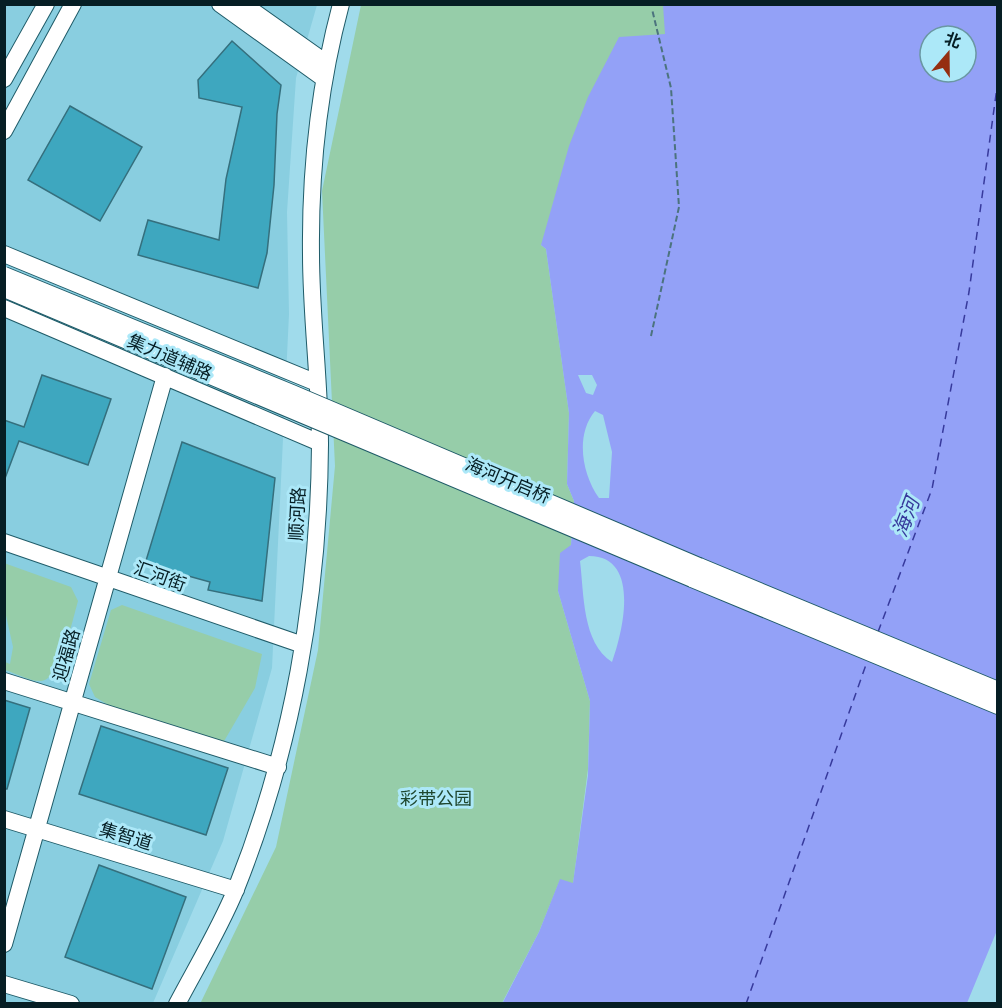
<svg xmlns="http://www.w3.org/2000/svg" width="1002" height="1008" viewBox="0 0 1002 1008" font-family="'Roboto Condensed','Noto Sans SC',sans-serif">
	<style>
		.built { fill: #89cee0 }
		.green { fill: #96cda9 }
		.water { fill: #93a1f7; fill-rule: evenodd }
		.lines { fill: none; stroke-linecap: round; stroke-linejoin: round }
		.ferry { stroke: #373a9c; stroke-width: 1.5; stroke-dasharray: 8 6; stroke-linecap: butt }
		.building { fill: #3ea7bf; stroke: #356f7d; stroke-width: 1.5 }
		.secondary-casing { stroke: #1f5b68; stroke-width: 18 }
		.path { stroke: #4c737e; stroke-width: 2; stroke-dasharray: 6 3; stroke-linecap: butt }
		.secondary { stroke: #fff; stroke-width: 16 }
		.secondary-bridge-casing { stroke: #1f5b68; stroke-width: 18; stroke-linecap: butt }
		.secondary-bridge { stroke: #fff; stroke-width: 16 }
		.labels { text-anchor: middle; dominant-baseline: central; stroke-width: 6; stroke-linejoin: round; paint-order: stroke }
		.street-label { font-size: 18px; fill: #061e24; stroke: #ace8f8 }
		.park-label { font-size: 18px; fill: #1f472f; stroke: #ace8f8 }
		.water-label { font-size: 20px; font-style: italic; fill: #373a9c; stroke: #ace8f8 }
	</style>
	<rect width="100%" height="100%" fill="#a0dbeb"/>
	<path class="built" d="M5 5H317L296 78 287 212 289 314 272 668 223 841 153 1003 5 1004Z"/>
	<path class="green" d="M361 5H717L541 245 546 249 569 413 567 484 574 501 571 545 558 591 590 701 588 769 573 884 560 880 539 932 502 1003 200 1004 276 847 318 650 335 466 322 191Z
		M4 563 71 587 78 601C73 618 60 681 41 681 31 682 15 673 5 670V662L10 664 13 647 5 611Z
		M122 605 262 654 255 688 223 743 110 706 95 697 89 684 111 610Z"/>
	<path class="water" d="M663 5H997L998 928 967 1003 502 1004 539 932 560 879 573 883 588 775 590 701 558 591 560 553 571 545 574 501 567 484 569 413 546 249 541 245 569 146 588 97 619 37 665 34ZM930 36H966V72H930ZM578 375H592L597 385 593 395 586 393ZM595 411 603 415 612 452 609 498H599C582 474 575 435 595 411ZM589 556C641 556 623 632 612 662 582 643 584 593 580 561Z"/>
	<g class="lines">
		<path class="ferry" d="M878 632 932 489 969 292 998 80
			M746 1004 868 659"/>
	</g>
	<path class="building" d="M232 41 281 85 277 114 274 185 267 253 258 288 138 255 148 220 219 240 226 179 242 107 199 98 198 80Z
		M70 106 142 147 100 221 28 180Z
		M42 375 111 399 88 465 19 441 4 481V420L24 427Z
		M182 442 275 478 262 601 208 590 210 582 145 564Z
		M4 700 30 708 7 789H4Z
		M101 726 228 768 206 835 79 794Z
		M99 865 186 897 152 989 65 957Z"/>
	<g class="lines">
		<defs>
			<path id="secondary" d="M220 4 323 78
				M243 4 325 62
				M4 79 46 4
				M4 131 73 4
				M4 254 317 383
				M4 308 320 443
				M4 542 303 645
				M699 566 998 690
				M692 579 998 706
				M4 681 278 767
				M4 819 236 890
				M4 944 165 376
				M4 984 71 1004
				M177 1004C197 966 220 928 236 889 292 749 319 596 320 445 320 382 311 318 311 254 310 170 319 86 341 4"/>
		</defs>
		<use href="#secondary" class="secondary-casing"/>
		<path class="path" d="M651 336 679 207 671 88 652 9"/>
		<use href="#secondary" class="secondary"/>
		<defs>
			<path id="secondary-bridge" d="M4 275 292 393 699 566
				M4 289 692 579"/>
		</defs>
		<use href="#secondary-bridge" class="secondary-bridge-casing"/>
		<use href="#secondary-bridge" class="secondary-bridge"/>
	</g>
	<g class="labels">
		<g class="street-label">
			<text transform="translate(170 357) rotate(23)">集力道辅路</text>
			<text transform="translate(508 480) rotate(23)">海河开启桥</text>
			<text transform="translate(297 514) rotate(-87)">顺河路</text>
			<text transform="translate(160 576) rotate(20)">汇河街</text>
			<text transform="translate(66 655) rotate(-74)">迎福路</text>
			<text transform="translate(126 836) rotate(17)">集智道</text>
		</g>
		<g class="park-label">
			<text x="436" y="798">彩带公园</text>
		</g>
		<g class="water-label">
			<text transform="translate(906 517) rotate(-69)">海河</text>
		</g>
	</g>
	<rect width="1002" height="1008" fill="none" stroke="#061e24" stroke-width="12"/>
	<g transform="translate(948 54) rotate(20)"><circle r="28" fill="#ace8f8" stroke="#6a97a3" stroke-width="1.5"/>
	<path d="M0-4.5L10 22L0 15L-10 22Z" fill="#952e10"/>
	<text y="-9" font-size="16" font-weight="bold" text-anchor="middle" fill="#061e24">北</text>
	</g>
</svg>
